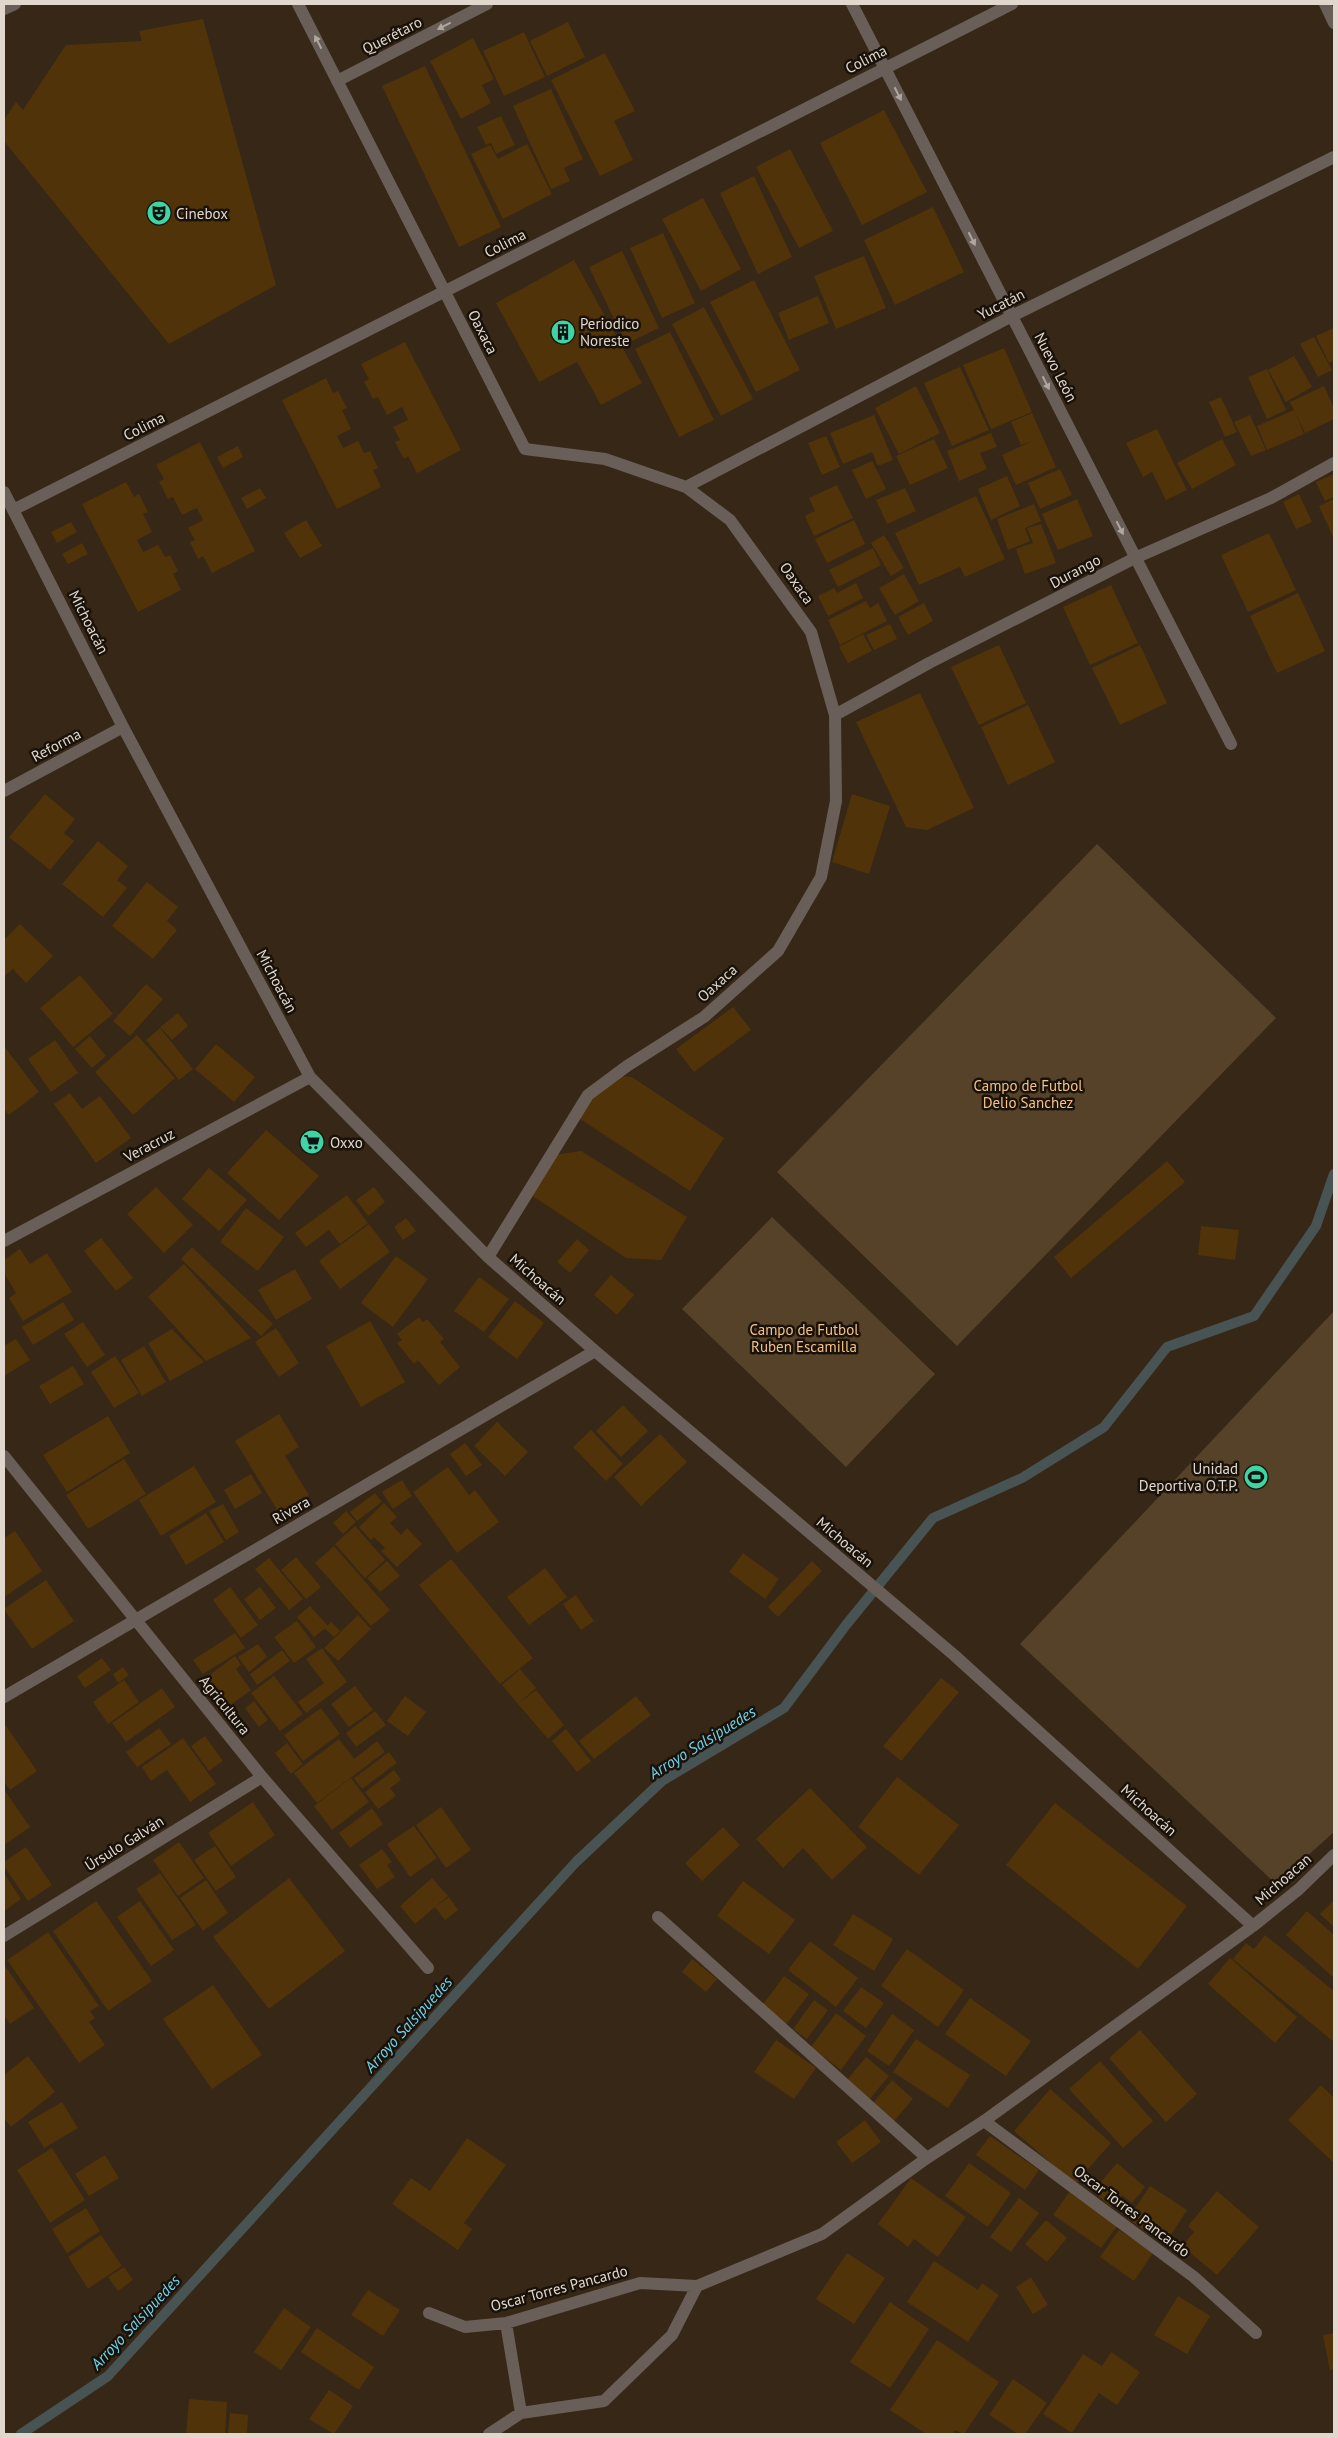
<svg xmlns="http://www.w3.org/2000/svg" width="1338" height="2438" viewBox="0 0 1338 2438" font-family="'PT Sans',sans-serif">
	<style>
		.green { fill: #564129 }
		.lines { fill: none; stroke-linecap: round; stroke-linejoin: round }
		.stream { stroke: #485353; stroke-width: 10 }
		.building { fill: #503309 }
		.lane { stroke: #695f58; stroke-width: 12 }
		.street { stroke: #695f58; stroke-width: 12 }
		.oneway { fill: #b1a79e }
		.labels { text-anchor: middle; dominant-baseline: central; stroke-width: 5; stroke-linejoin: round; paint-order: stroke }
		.street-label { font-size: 15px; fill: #e1d7cc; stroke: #19120a }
		.poi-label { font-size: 15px; fill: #e1d7cc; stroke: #19120a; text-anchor: start }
		.park-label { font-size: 15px; fill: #f7c285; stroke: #19120a }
		.water-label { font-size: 16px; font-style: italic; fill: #70d3ea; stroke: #19120a }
	</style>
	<rect width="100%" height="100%" fill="#372716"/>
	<path class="green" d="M1097 844 1276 1018 957 1346 777 1172Z
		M772 1217 935 1374 846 1467 682 1309Z
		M1334 1311V1832L1276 1884 1020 1644Z"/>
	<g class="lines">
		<path class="stream" d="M21 2434 108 2376 576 1862 662 1781 784 1708 846 1625 933 1518 1022 1478 1104 1427 1167 1347 1254 1316 1316 1226 1334 1174"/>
	</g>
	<path class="building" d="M203 19 276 285 169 344 4 141V120L16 102 23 110 66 45 142 41 139 31Z
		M568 22 585 57 547 76 530 41Z
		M524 32 545 77 504 96 483 51Z
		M473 38 494 79 482 85 491 103 461 119 430 61Z
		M605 53 635 111 614 121 633 160 600 176 551 80Z
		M425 66 501 227 459 247 382 86Z
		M551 89 583 159 564 168 570 181 551 189 513 106Z
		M884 110 927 192 862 225 820 143Z
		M501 116 515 145 496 154 491 143 486 145 477 127Z
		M527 144 552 194 503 219 471 154 490 145 498 159Z
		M790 149 833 231 799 248 756 167Z
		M754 176 792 257 758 274 720 193Z
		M703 198 741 269 701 291 662 219Z
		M933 207 964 272 895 305 864 240Z
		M663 233 695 303 662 318 630 248Z
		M622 251 659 328 626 344 589 267Z
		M864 256 886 308 836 329 814 276Z
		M574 260 642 383 601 405 577 362 539 382 496 303Z
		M754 280 800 370 756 392 710 302Z
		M818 296 829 323 789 340 778 313Z
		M704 307 753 399 721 416 672 324Z
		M1334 328V361L1329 363 1316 336Z
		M670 332 714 420 679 437 635 349Z
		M1314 337 1332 370 1318 377 1300 344Z
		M405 342 461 450 417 473 408 456 404 459 395 442 400 440 393 427 408 420 402 407 387 415 378 397 373 399 364 382 369 379 361 364Z
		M1004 348 1032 412 991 429 963 365Z
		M1294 356 1312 387 1286 402 1268 370Z
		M960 367 989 430 952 446 924 383Z
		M1267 369 1286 410 1267 419 1248 377Z
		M326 378 333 393 338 391 347 408 342 410 351 429 337 436 343 448 358 441 364 453 370 451 378 468 373 470 381 487 337 509 282 400Z
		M916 386 940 433 899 454 875 408Z
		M1324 386 1334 408V419L1305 433 1290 402Z
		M1221 397 1237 432 1225 437 1209 402Z
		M1294 410 1304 434 1267 450 1257 426Z
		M1032 413 1056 467 1016 485 1002 455 1032 441 1021 445 1011 422Z
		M874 415 893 460 878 466 872 452 843 464 830 433Z
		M1250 415 1266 450 1251 456 1234 422Z
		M1157 429 1187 490 1166 500 1152 472 1143 477 1126 443Z
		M991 433 997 447 980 453 987 469 959 481 947 451Z
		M826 436 840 467 822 475 808 443Z
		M934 439 948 468 910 485 896 456Z
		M1222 439 1236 465 1192 489 1177 463Z
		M200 442 255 551 212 573 203 556 198 559 190 542 195 540 188 528 203 520 197 508 182 515 173 497 168 499 159 482 164 479 156 465Z
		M238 446 243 457 223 468 217 457Z
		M872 461 886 489 866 499 852 470Z
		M1060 469 1072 495 1040 509 1028 483Z
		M1334 474V497L1325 501 1316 482Z
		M1007 476 1020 506 991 520 978 489Z
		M126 482 134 497 139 494 148 512 143 514 152 532 137 540 143 552 158 545 165 557 170 555 178 571 173 574 181 590 138 612 82 504Z
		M837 485 853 518 814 536 805 516 815 511 809 498Z
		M260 488 266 498 247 509 241 498Z
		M905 488 916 511 887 524 876 500Z
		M1299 494 1312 522 1296 529 1283 502Z
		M976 496 1005 559 965 577 960 567 919 585 895 533Z
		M1077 499 1093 536 1058 550 1042 514Z
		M1334 499V539L1319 506Z
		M1034 504 1041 521 1025 528 1030 541 1008 550 997 519Z
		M306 520 322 546 300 558 284 533Z
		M854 520 865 544 827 563 815 539Z
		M71 522 77 532 57 543 51 532Z
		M1041 524 1056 563 1025 574 1016 549 1033 543 1027 528Z
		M1269 533 1296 590 1248 612 1221 555Z
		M884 535 904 568 891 576 871 543Z
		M82 543 88 554 68 564 62 554Z
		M873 548 881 565 838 587 829 570Z
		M904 574 919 601 895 615 879 588Z
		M856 583 863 598 828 616 818 596 834 588 837 593Z
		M1111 585 1138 643 1090 665 1063 607Z
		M1298 593 1325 651 1277 673 1250 616Z
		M866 601 870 608 878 603 887 621 840 645 828 620Z
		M924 603 933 621 908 635 898 617Z
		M890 624 897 639 874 650 866 635Z
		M863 634 872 651 848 663 839 647Z
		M999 645 1026 703 979 725 951 667Z
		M1140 645 1167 703 1120 725 1092 668Z
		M920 693 974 808 927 830 906 827 856 722Z
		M1028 705 1055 762 1008 785 981 727Z
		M45 794 75 819 64 833 74 841 50 870 9 837Z
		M852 794 890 806 869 874 832 862Z
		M98 841 128 866 117 880 127 888 103 917 62 884Z
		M147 882 178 907 167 921 177 930 153 959 112 926Z
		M20 924 53 956 26 983 13 969 4 976V940Z
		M80 975 113 1014 73 1047 40 1008Z
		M146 984 163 999 130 1036 113 1021Z
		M733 1007 751 1030 694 1072 676 1049Z
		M178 1013 188 1026 172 1040 160 1027Z
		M160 1028 193 1069 179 1080 146 1040Z
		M137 1035 175 1078 133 1115 95 1072Z
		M90 1036 106 1056 92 1068 75 1049Z
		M55 1040 78 1073 51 1092 28 1059Z
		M216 1044 255 1077 234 1102 195 1069Z
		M4 1046 39 1092 9 1115 4 1109Z
		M618 1076 632 1077 724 1138 690 1191 577 1117 590 1097Z
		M70 1093 82 1109 100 1096 131 1138 96 1163 54 1104Z
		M266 1130 319 1176 279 1220 227 1173Z
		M581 1151 687 1217 661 1260 626 1258 528 1193 553 1155Z
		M1167 1161 1185 1182 1071 1278 1054 1257Z
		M209 1168 247 1200 219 1231 182 1199Z
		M156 1187 193 1225 164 1253 127 1214Z
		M374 1187 385 1202 368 1216 356 1200Z
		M347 1195 368 1223 340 1244 329 1230 306 1247 295 1233Z
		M246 1208 284 1237 258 1271 220 1242Z
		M406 1218 416 1231 403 1240 394 1227Z
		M369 1224 390 1252 340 1289 319 1261Z
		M1201 1226 1239 1230 1235 1260 1198 1255Z
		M101 1238 133 1278 116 1291 84 1251Z
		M577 1239 589 1250 570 1273 557 1262Z
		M192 1247 273 1324 261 1336 181 1259Z
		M20 1249 30 1264 47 1253 72 1292 23 1321 9 1298 16 1293 4 1273V1260Z
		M396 1256 428 1279 393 1327 361 1303Z
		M184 1264 251 1338 206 1361 148 1297Z
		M295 1269 312 1299 276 1320 258 1290Z
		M611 1275 634 1295 617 1315 594 1295Z
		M479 1277 509 1299 484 1332 454 1311Z
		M515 1301 544 1323 517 1359 488 1337Z
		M63 1302 74 1320 33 1345 22 1327Z
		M419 1317 423 1322 427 1319 444 1339 440 1342 460 1367 439 1385 418 1360 414 1364 397 1343 402 1340 397 1334Z
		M370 1321 405 1382 361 1407 326 1346Z
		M83 1322 105 1355 87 1367 64 1334Z
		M276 1328 299 1363 279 1377 255 1342Z
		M172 1329 204 1362 170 1381 148 1343Z
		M16 1339 30 1360 4 1376V1346Z
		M144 1346 166 1382 142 1396 121 1360Z
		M115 1356 139 1393 114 1408 91 1372Z
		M73 1366 84 1384 50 1404 39 1386Z
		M623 1405 648 1431 621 1457 596 1431Z
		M279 1414 299 1447 285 1456 309 1495 279 1513 235 1441Z
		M108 1416 130 1453 67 1492 43 1455Z
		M497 1422 528 1452 505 1476 474 1446Z
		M591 1430 623 1464 606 1481 573 1447Z
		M660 1434 687 1462 641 1506 614 1477Z
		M465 1443 482 1465 466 1476 450 1454Z
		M124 1459 146 1494 88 1529 66 1495Z
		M194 1466 216 1502 161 1536 139 1500Z
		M448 1467 469 1495 475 1490 499 1522 457 1553 413 1492Z
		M251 1474 262 1493 235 1509 224 1490Z
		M402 1480 412 1496 393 1509 382 1492Z
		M375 1493 382 1502 357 1521 350 1512Z
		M384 1503 397 1517 390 1523 401 1535 407 1528 422 1544 397 1567 381 1551 385 1548 374 1537 371 1540 359 1527Z
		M223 1504 239 1532 226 1540 209 1511Z
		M346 1511 356 1522 343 1534 333 1523Z
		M206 1513 224 1542 186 1565 169 1536Z
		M355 1526 385 1560 365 1578 335 1544Z
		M15 1531 42 1571 4 1597V1538Z
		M334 1546 390 1610 371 1626 315 1563Z
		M743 1553 779 1579 765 1599 729 1572Z
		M296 1557 321 1587 306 1599 281 1570Z
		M269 1558 303 1599 289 1610 255 1569Z
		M451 1559 533 1658 500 1684 419 1585Z
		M387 1561 400 1576 380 1592 367 1578Z
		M812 1561 822 1571 778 1617 768 1607Z
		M545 1568 567 1597 529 1625 507 1597Z
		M46 1580 74 1621 32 1649 4 1609Z
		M230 1587 258 1625 241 1638 213 1600Z
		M260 1587 276 1608 260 1620 244 1599Z
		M576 1595 594 1621 581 1630 563 1604Z
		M310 1606 328 1626 314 1637 297 1617Z
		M358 1615 371 1629 338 1661 324 1648Z
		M297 1621 316 1647 294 1663 274 1637Z
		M331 1622 340 1631 334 1637 325 1629Z
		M235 1633 245 1648 203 1674 193 1660Z
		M258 1644 267 1657 249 1672 238 1657Z
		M322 1648 347 1682 306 1713 298 1702 324 1683 306 1659Z
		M282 1650 290 1661 257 1685 250 1674Z
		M235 1656 241 1665 236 1669 251 1690 229 1706 207 1677Z
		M102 1658 111 1670 85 1688 77 1676Z
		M123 1667 129 1675 118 1683 113 1674Z
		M520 1669 536 1688 518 1704 502 1685Z
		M274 1676 303 1714 280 1731 251 1693Z
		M941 1678 959 1692 901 1761 883 1746Z
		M124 1680 139 1702 108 1724 93 1702Z
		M355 1686 373 1710 349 1727 331 1704Z
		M162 1688 175 1707 126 1742 112 1723Z
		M536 1690 564 1725 548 1739 518 1704Z
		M405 1696 426 1712 408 1736 387 1721Z
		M636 1696 651 1715 594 1759 579 1741Z
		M254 1701 268 1720 259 1727 245 1708Z
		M321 1708 340 1734 303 1761 284 1735Z
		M375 1711 386 1725 356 1747 346 1733Z
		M6 1726 37 1771 10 1790 4 1781V1727Z
		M159 1728 171 1744 137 1767 126 1752Z
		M566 1729 591 1761 577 1772 552 1741Z
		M205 1736 223 1761 209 1771 191 1746Z
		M183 1738 216 1784 190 1802 167 1770 151 1781 142 1767Z
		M339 1739 358 1764 354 1759 377 1741 385 1752 317 1803 294 1773Z
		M287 1743 303 1764 291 1774 275 1753Z
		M389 1752 397 1763 362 1789 354 1778Z
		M394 1770 401 1780 390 1788 396 1796 378 1809 365 1792Z
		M897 1777 959 1825 919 1875 858 1827Z
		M351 1778 369 1802 332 1830 314 1806Z
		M810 1788 867 1847 832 1880 803 1848 783 1868 756 1839Z
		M4 1789 30 1827 4 1845Z
		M253 1802 275 1835 231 1866 208 1833Z
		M1055 1803 1187 1906 1138 1969 1006 1865Z
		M441 1807 471 1850 446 1868 416 1825Z
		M372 1808 383 1824 350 1848 339 1833Z
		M414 1826 437 1858 410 1877 387 1844Z
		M723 1827 740 1845 702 1881 685 1863Z
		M179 1842 204 1878 178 1896 153 1860Z
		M215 1846 236 1877 216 1891 194 1860Z
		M26 1847 52 1885 28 1901 4 1866V1862Z
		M382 1849 392 1862 387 1865 395 1877 377 1889 359 1865Z
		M4 1873 21 1899 4 1911Z
		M160 1873 196 1925 172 1940 136 1889Z
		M289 1878 345 1951 269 2009 213 1937Z
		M432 1878 448 1896 415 1924 400 1906Z
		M206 1880 228 1913 203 1931 180 1898Z
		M743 1881 795 1920 769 1954 717 1916Z
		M449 1897 458 1910 445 1920 435 1907Z
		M1334 1900V1927L1320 1914Z
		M96 1901 152 1981 108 2011 53 1931Z
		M140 1901 174 1950 151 1966 117 1917Z
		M1307 1911 1334 1935V1978L1286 1935Z
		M853 1914 893 1939 874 1971 833 1945Z
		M48 1932 99 2006 90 2011 95 2018 89 2022 105 2045 79 2063 7 1960Z
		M1265 1935 1334 1991V2042L1233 1959 1246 1943 1254 1949Z
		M810 1941 858 1978 836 2007 788 1970Z
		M907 1949 964 1990 938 2027 881 1986Z
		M1230 1958 1297 2017 1275 2043 1208 1984Z
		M692 1959 717 1979 706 1992 682 1972Z
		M6 1967 34 2008 10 2024 4 2016V1968Z
		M784 1976 809 1994 786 2025 761 2007Z
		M213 1985 262 2055 212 2089 163 2019Z
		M861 1987 884 2003 866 2028 843 2011Z
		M970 1998 1031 2041 1006 2076 945 2034Z
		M814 2000 828 2010 807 2039 793 2029Z
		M836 2013 866 2036 841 2070 811 2047Z
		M892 2014 914 2030 889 2066 867 2051Z
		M1140 2030 1197 2094 1166 2122 1109 2058Z
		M916 2039 970 2075 948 2108 893 2072Z
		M776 2040 816 2068 794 2099 754 2072Z
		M28 2056 55 2092 11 2127 4 2118V2075Z
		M866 2057 889 2076 869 2100 847 2080Z
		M1100 2061 1153 2121 1123 2148 1069 2089Z
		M892 2080 913 2099 894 2121 873 2103Z
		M1321 2085 1334 2098V2163L1288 2120Z
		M1050 2089 1111 2143 1075 2184 1014 2131Z
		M62 2102 78 2128 44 2148 28 2122Z
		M865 2120 881 2142 852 2163 836 2142Z
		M990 2136 1039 2170 1025 2190 976 2155Z
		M467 2138 506 2165 464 2223 472 2229 458 2250 392 2204 411 2178 430 2191Z
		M52 2148 85 2200 50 2223 17 2170Z
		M105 2155 119 2178 89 2196 75 2174Z
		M969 2163 1011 2193 988 2227 945 2196Z
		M1117 2163 1145 2187 1132 2203 1122 2195 1111 2207 1093 2191Z
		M911 2178 966 2217 938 2257 914 2239 908 2247 878 2224Z
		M1150 2186 1187 2210 1165 2244 1128 2219Z
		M1070 2191 1118 2225 1101 2248 1053 2215Z
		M1217 2191 1259 2227 1217 2275 1182 2246 1194 2232 1188 2226Z
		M1019 2198 1039 2213 1011 2252 990 2237Z
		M86 2208 100 2231 67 2253 52 2229Z
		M1046 2220 1067 2238 1047 2262 1025 2244Z
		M1119 2230 1153 2253 1134 2281 1100 2257Z
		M101 2235 122 2266 88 2289 68 2257Z
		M847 2253 885 2278 854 2324 816 2299Z
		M934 2261 978 2290 982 2283 999 2295 968 2342 907 2302Z
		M124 2267 133 2280 118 2291 108 2277Z
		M1031 2277 1048 2305 1033 2314 1016 2287Z
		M368 2290 400 2310 383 2336 351 2315Z
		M1178 2296 1210 2316 1187 2354 1154 2335Z
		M890 2302 929 2329 890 2388 850 2362Z
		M284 2308 311 2327 281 2370 254 2352Z
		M317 2328 374 2367 359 2390 301 2352Z
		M1334 2333V2369L1330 2370 1323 2335Z
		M937 2340 999 2382 964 2434 955 2430 952 2434H926L890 2410Z
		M1111 2352 1140 2372 1117 2405 1099 2393 1072 2433 1043 2414 1083 2354 1102 2366Z
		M1013 2379 1047 2403 1025 2434H1018L989 2415Z
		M329 2390 353 2406 334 2434 309 2419Z
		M189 2399 227 2402 225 2434H186Z
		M230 2413 248 2415 247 2434H228Z"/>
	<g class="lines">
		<path class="lane" d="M658 1917 927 2158
			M984 2121 1194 2277 1256 2333"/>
		<path class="street" d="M298 4 525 449 605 459 686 487 730 520 811 632 835 715 836 801 821 877 778 951 704 1017 627 1066 588 1095 488 1257
			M852 4 1231 744
			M1325 4 1334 23
			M4 9 15 4
			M337 81 487 4
			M686 487 1012 316 1334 157
			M4 492 123 727 310 1077 488 1257 595 1351 954 1655 1253 1926
			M13 510C347 344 679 173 1012 4
			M835 715 929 663 1135 558 1271 498 1334 463
			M4 791 123 727
			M4 1241 310 1077
			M4 1456 262 1777 428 1968
			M4 1697 595 1351
			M4 1936 262 1777
			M429 2313 465 2327 506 2323 640 2283 697 2286 822 2234 927 2158 984 2121 1253 1926 1299 1889 1334 1855
			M506 2323 521 2413
			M489 2434 521 2413 604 2401 672 2335 697 2286"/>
	</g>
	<defs><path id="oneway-solid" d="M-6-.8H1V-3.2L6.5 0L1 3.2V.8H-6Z" transform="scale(1.25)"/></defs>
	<g class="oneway">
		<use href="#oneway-solid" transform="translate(444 26) rotate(153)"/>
		<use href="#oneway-solid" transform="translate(318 42) rotate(-117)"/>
		<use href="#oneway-solid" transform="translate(898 94) rotate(63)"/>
		<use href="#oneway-solid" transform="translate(972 239) rotate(63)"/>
		<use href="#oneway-solid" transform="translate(1046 383) rotate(63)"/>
		<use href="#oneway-solid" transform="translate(1120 528) rotate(63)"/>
	</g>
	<defs>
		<symbol id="theatre-disc" viewBox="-11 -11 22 22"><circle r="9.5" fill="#3ed4a3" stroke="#19120a"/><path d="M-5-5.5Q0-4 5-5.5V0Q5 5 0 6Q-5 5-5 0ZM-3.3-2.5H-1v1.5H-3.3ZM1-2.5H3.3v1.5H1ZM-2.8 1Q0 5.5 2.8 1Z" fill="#111"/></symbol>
		<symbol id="building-disc" viewBox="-11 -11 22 22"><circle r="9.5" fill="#3ed4a3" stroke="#19120a"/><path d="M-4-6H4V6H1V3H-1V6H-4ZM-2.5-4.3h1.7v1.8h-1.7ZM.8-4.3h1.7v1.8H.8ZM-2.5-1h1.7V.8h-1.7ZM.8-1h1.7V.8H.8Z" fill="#111"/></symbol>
		<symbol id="supermarket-disc" viewBox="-11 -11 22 22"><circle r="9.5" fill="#3ed4a3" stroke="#19120a"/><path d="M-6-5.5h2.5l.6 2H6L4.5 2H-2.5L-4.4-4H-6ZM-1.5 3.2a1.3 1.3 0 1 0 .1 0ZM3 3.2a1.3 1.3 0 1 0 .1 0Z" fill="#111"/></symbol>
		<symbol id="stadium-disc" viewBox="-11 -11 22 22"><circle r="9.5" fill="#3ed4a3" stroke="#19120a"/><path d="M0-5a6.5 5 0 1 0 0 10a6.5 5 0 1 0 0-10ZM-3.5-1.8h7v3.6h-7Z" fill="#111"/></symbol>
	</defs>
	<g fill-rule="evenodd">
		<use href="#theatre-disc" x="145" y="199" width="28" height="28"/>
		<use href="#building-disc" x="549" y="318" width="28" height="28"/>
		<use href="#supermarket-disc" x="298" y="1128" width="28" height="28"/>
		<use href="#stadium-disc" x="1242" y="1463" width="28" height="28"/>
	</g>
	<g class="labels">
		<g class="street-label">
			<text transform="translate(392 35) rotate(-27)">Querétaro</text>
			<text transform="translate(866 59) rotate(-27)">Colima</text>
			<text transform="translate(505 243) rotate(-27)">Colima</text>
			<text transform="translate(1001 304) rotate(-27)">Yucatán</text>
			<text transform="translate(483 332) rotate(63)">Oaxaca</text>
			<text transform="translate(1056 367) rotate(63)">Nuevo León</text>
			<text transform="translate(144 426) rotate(-27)">Colima</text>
			<text transform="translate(1075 571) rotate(-28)">Durango</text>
			<text transform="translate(797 583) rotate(55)">Oaxaca</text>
			<text transform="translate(89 622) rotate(63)">Michoacán</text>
			<text transform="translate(56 745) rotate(-28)">Reforma</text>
			<text transform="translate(277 981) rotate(62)">Michoacán</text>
			<text transform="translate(717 983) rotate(-42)">Oaxaca</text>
			<text transform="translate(149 1145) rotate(-28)">Veracruz</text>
			<text transform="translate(538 1279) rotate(41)">Michoacán</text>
			<text transform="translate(291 1510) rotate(-30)">Rivera</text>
			<text transform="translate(845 1542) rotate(40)">Michoacán</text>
			<text transform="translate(225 1705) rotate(51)">Agricultura</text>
			<text transform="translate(1149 1810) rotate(42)">Michoacán</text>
			<text transform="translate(124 1843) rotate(-32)">Úrsulo Galván</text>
			<text transform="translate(1283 1879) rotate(-41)">Michoacan</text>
			<text transform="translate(1132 2211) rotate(37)">Oscar Torres Pancardo</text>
			<text transform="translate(559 2288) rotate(-15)">Oscar Torres Pancardo</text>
		</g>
		<g class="poi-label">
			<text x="176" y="213">Cinebox</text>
			<text x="580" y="323">Periodico<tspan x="580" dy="17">Noreste</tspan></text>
			<text x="330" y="1142">Oxxo</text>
			<text x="1238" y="1468" text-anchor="end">Unidad<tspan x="1238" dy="17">Deportiva O.T.P.</tspan></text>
		</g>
		<g class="park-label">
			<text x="1028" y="1085">Campo de Futbol<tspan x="1028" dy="17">Delio Sanchez</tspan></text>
			<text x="804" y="1329">Campo de Futbol<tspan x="804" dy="17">Ruben Escamilla</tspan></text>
		</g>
		<g class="water-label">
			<text transform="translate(702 1742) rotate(-32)">Arroyo Salsipuedes</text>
			<text transform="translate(408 2024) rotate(-48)">Arroyo Salsipuedes</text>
			<text transform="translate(135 2322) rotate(-47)">Arroyo Salsipuedes</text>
		</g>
	</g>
	<rect width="1338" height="2438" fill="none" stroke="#e1d7cc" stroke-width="10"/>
</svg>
